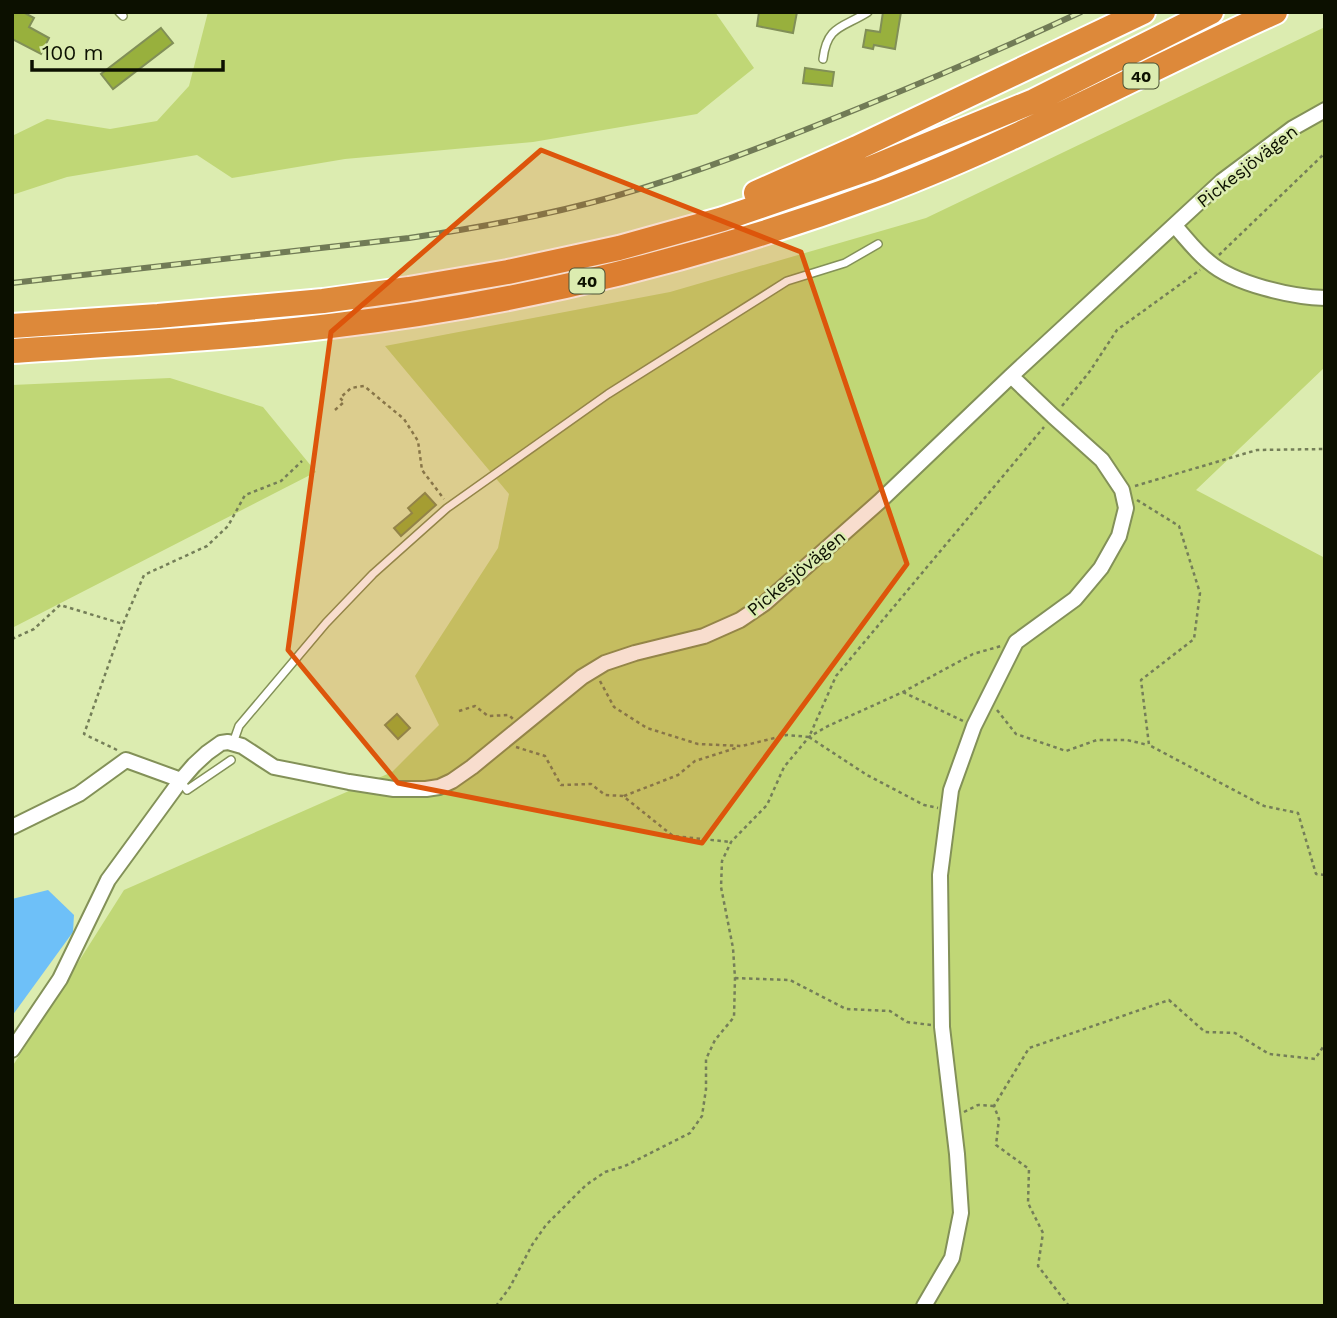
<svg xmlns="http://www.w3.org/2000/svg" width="1337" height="1318" viewBox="0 0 1337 1318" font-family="'Work Sans',sans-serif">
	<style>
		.green { fill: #c0d776 }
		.water { fill: #6ec0f8 }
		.building { fill: #98b03d; stroke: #818f57; stroke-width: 2 }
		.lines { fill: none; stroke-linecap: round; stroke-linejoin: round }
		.service-casing { stroke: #839158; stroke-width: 10 }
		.minor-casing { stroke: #839158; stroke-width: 18 }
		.motorway-casing { stroke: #fff; stroke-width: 28 }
		.path { stroke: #747e58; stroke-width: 2.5; stroke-dasharray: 3.5 3.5; stroke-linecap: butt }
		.service { stroke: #fff; stroke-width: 7 }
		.minor { stroke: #fff; stroke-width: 14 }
		.motorway { stroke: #dd893a; stroke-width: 24 }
		.rail-casing { stroke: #717b56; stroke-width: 6 }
		.rail { stroke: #dcecb0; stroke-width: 3.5; stroke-dasharray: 10; stroke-linecap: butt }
		.marked { fill: #dd550b; fill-opacity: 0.2; stroke: #dd550b; stroke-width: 5; stroke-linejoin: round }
		.labels { text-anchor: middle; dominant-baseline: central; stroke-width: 5; stroke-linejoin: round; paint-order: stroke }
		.shield { fill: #dcecb0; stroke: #4a5235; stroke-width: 2 }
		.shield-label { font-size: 16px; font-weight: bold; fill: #0c1000 }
		.street-label { font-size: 18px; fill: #0c1000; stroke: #dcecb0 }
	</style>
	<rect width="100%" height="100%" fill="#dcecb0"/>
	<path class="green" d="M208 12H715L754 68 697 114 533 142 345 159 232 178 197 155 67 177 12 195V136L47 119 110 129 157 121 189 86Z
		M1325 27V367L1196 490 1325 558V1306H12V1067L124 890 392 772 439 725 415 676 498 548 509 494 385 346 670 292 926 218Z
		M170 378 263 407 316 472 12 628V385Z"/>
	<path class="water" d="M48 890 74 915 73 932 12 1016V899Z"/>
	<path class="building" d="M12 12H23L34 18 29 27 49 38 41 54 12 39Z
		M759 12H797L793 33 757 26Z
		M883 12H901L895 49 874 45 873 49 863 47 866 30 880 32Z
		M161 28 173 43 113 89 101 74Z
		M805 68 834 72 832 86 803 83Z
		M425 493 436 505 401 536 394 528 412 513 408 508Z
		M397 714 410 728 398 739 385 725Z"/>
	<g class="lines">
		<defs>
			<path id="service" d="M119 12 123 16
				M823 59C827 25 843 28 868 12
				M233 743 239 726 326 623 373 574 447 508 608 394 787 281 845 263 878 244
				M181 781 187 790 231 760"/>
			<path id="minor" d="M1175 226C1186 238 1196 252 1209 262 1234 284 1292 297 1325 298
				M12 827 79 794 126 760 181 780
				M12 1050 60 979 108 880 181 780 194 765 207 753 221 743 228 742 242 746 274 767 349 782 394 789H426L439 787 452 781 472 767 582 677 605 663 635 653 704 636 740 620 765 603 879 502 1011 376 1222 181 1293 128 1325 110
				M924 1306 952 1258 961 1213 957 1154 942 1027 940 875 951 790 974 726 1016 642 1075 599 1101 568 1119 536 1126 508 1122 490 1102 460 1053 416 1011 376"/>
			<path id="motorway" d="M756 193 857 148 1143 12
				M12 326 158 316 323 301 409 289 508 272 619 248 723 219 871 168 1034 101 1211 12
				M12 351C118 344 224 339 330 326 518 304 705 258 883 192 1018 141 1144 71 1275 12"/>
		</defs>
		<use href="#service" class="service-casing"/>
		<use href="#minor" class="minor-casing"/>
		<use href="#motorway" class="motorway-casing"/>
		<path class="path" d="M1219 255 1325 153
			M1062 406 1090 371 1117 330 1200 270
			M335 410 344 402 340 398 351 388 364 386 404 419 418 441 422 470 444 499
			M1135 486 1257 450 1325 449
			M1137 500 1179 526 1200 593 1194 639 1141 680 1149 745 1264 806 1298 813 1316 874 1325 875
			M12 639 34 629 60 605 123 624
			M600 681 614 707 647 728 698 744 742 746 787 735 809 737 836 676 1044 427
			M903 692 963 721
			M997 710 1016 734 1066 751 1097 740H1127L1148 745
			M459 711 475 706 488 716 509 715 513 719
			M809 737 867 775 924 805 938 808
			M516 747 545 756 561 785 591 784 605 795 623 796 673 836 731 842
			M117 750 84 734 123 624 144 575 207 546 228 526 245 495 281 481 302 461
			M624 796 678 775 695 761 739 747
			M735 978 790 980 846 1009 890 1011 907 1022 931 1025
			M964 1112 978 1105 994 1106
			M496 1306 510 1287 532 1245 546 1225 586 1185 605 1172 625 1166 690 1133 702 1116 706 1089V1059L715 1040 734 1017 735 978 733 948 721 887 722 861 731 842 767 805 784 767 809 737 828 726 903 692 973 654 1001 646
			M1069 1306 1038 1266 1043 1233 1028 1203 1029 1169 996 1145 999 1119 994 1106 1029 1048 1169 1000 1205 1032 1235 1033 1269 1054 1315 1059 1325 1044"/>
		<use href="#service" class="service"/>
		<use href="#minor" class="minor"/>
		<use href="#motorway" class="motorway"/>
		<defs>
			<path id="rail" d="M12 283 409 238C477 228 545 216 612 197 694 174 773 143 852 111 929 80 1006 47 1081 12"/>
		</defs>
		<use href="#rail" class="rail-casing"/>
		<use href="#rail" class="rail"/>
	</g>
	<path class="marked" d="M541 150 801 252 907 564 702 843 398 783 288 650 331 332Z"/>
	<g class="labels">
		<g class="shield">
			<rect x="1123.5" y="63.5" width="35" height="25" rx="5"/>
			<rect x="569.5" y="268.5" width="35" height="25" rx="5"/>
		</g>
		<g class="shield-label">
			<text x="1141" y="76">40</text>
			<text x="587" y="281">40</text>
		</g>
		<g class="street-label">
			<text transform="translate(1247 166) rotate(-38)">Pickesjövägen</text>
			<text transform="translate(796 573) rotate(-40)">Pickesjövägen</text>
		</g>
	</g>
	<rect width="1337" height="1318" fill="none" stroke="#0c1000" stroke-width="28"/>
	<path d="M32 60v10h191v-10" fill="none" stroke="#0c1000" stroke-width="3.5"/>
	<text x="42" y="60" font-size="21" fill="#0c1000" stroke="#dcecb0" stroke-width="5" paint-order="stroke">100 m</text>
</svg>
